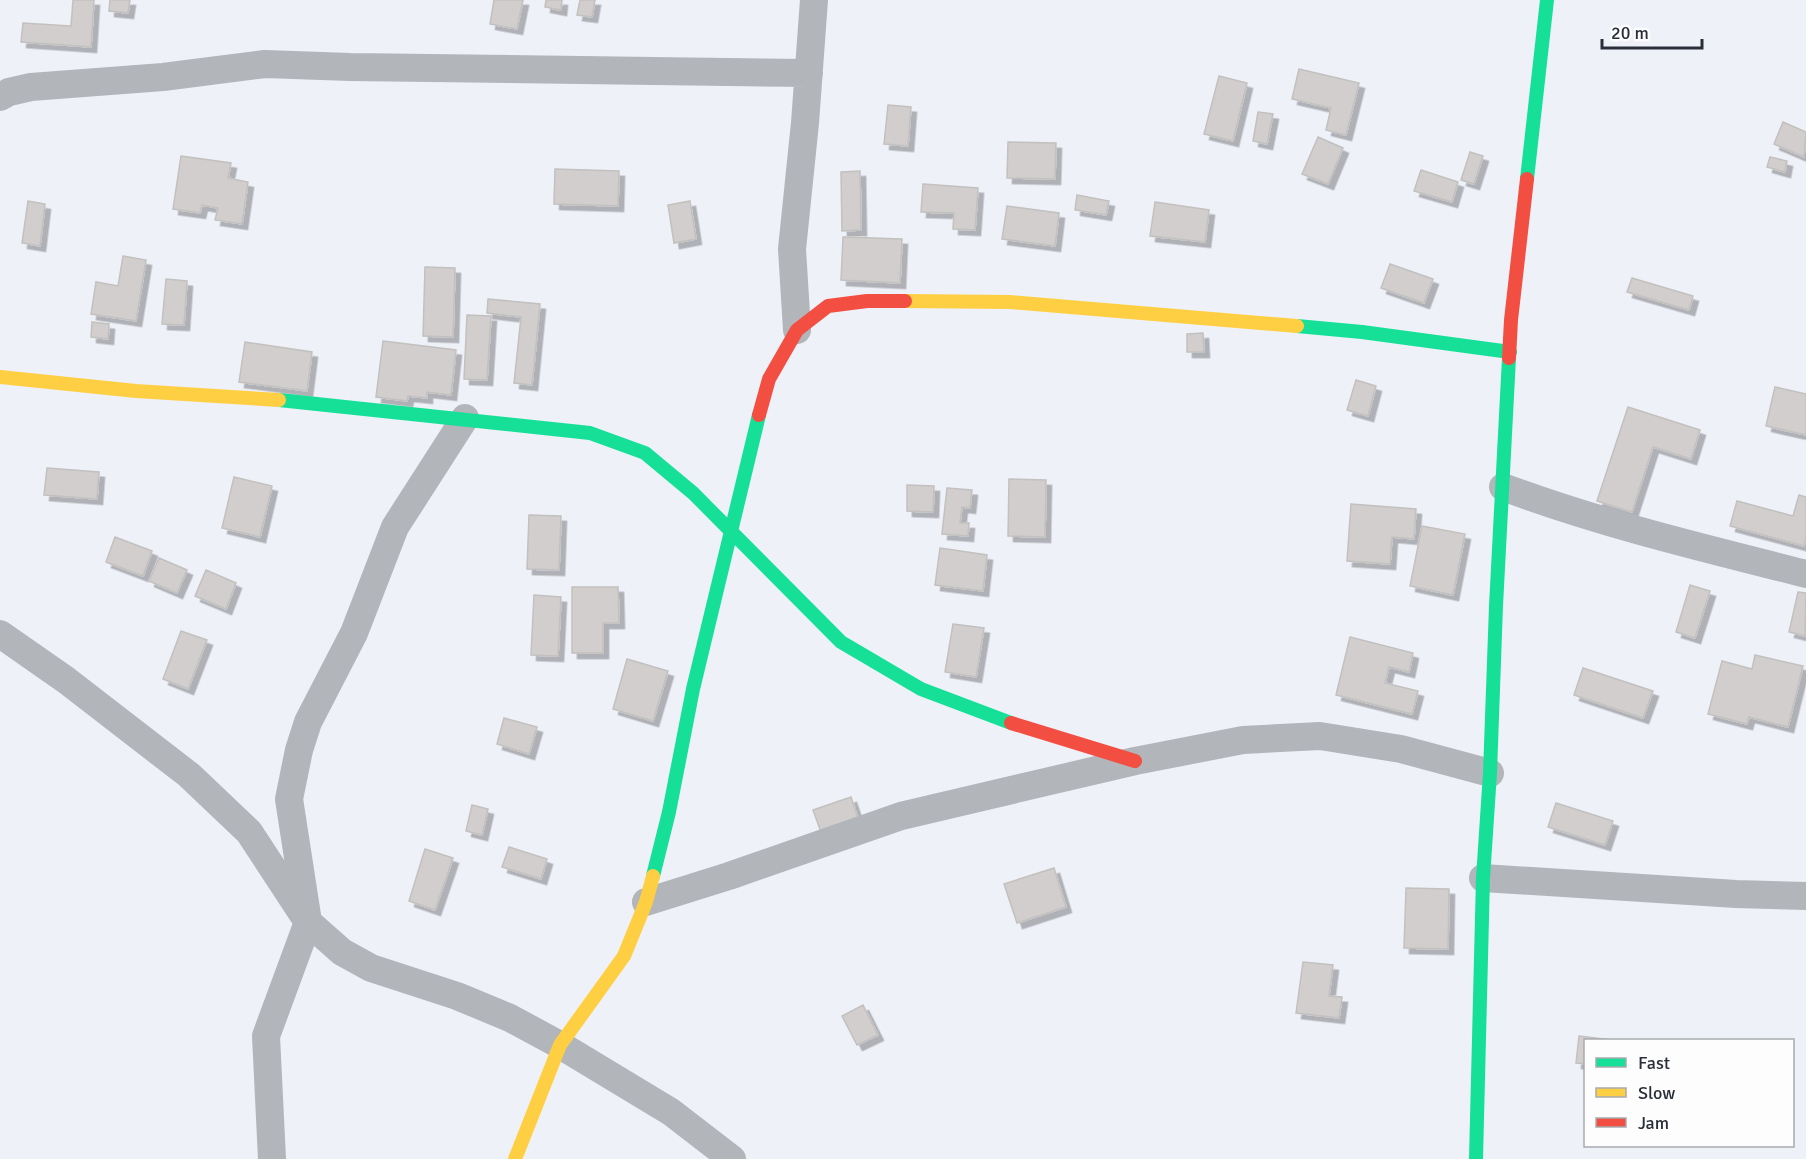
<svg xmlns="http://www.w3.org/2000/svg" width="1806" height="1159" viewBox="0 0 1806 1159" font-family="Signika,sans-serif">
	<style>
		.building { fill: #d1cecd; stroke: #c3c1bf; stroke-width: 1.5; filter: url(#shadow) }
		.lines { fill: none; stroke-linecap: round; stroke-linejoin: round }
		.street { stroke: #b2b5b9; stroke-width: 28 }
		.fast { stroke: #16e098; stroke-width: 14 }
		.slow { stroke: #ffcf43; stroke-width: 14 }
		.jam { stroke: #f24e42; stroke-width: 14 }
	</style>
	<defs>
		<filter id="shadow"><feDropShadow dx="5.5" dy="5.5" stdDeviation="0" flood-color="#0004"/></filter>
	</defs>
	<rect width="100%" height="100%" fill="#eef1f8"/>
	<path class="building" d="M73 0H94L91 47 21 42 23 23 71 26Z
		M110 0H130L128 13 109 11Z
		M494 0H523L517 29 490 24Z
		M546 0H562L561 10 545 7Z
		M580 0H595L592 17 577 15Z
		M1299 69 1359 83 1346 135 1326 130 1331 108 1292 99Z
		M1219 76 1247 83 1233 141 1204 134Z
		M888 105 911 107 908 146 884 144Z
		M1258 112 1273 114 1267 144 1253 141Z
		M1783 122 1806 132 1804 157 1774 144Z
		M1318 137 1343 148 1328 184 1302 174Z
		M1008 142 1056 143 1055 179 1007 178Z
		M1470 152 1483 156 1474 184 1461 180Z
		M181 156 231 163 228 178 248 182 242 224 215 220 218 208 202 205 200 213 173 209Z
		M1770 157 1787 161 1785 172 1767 167Z
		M555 169 619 171 618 206 554 204Z
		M1421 170 1458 182 1452 202 1414 191Z
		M860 171 861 230 842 231 841 172Z
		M923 184 978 188 975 230 953 229 954 213 921 212Z
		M1077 195 1109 201 1106 215 1075 210Z
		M28 201 45 204 40 246 22 243Z
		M690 201 696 239 674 243 668 205Z
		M1155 202 1209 210 1205 242 1150 236Z
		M1007 206 1059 213 1055 246 1002 239Z
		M843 237 902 239 900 283 841 280Z
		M123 256 146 260 136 321 91 314 96 282 118 286Z
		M1390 264 1433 279 1424 303 1381 288Z
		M425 267 455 268 453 337 423 336Z
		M1632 278 1693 296 1689 310 1627 292Z
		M166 279 187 281 184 325 162 324Z
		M488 299 540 304 532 385 514 383 521 317 487 313Z
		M467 315 491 316 487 380 464 379Z
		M92 322 109 324 108 339 91 337Z
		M1203 333 1204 352H1187V334Z
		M383 341 456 350 451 395 427 392V398L408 396 407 401 376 397Z
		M245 342 312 352 307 391 239 382Z
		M1356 380 1376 386 1368 416 1347 410Z
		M1775 387 1806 394V435L1766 426Z
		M1628 407 1700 430 1691 459 1653 447 1632 512 1597 501Z
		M47 468 99 472 97 499 44 495Z
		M234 477 272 486 260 537 222 528Z
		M1009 479 1046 480 1045 537 1008 536Z
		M907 485 934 486 933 512 907 511Z
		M947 488 972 490 970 508 962 507 960 523H969L968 536 942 534Z
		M1799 495 1806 497V538L1804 546 1730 526 1737 501 1793 516Z
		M1351 504 1416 509 1414 539 1392 537 1390 564 1347 561Z
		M529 515 561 516 559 570 527 569Z
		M1422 526 1465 534 1453 595 1410 586Z
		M115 537 152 551 143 576 106 562Z
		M940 548 987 555 983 591 935 585Z
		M159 558 187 570 177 593 149 581Z
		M206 570 236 583 226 609 195 596Z
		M1690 585 1710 591 1695 638 1676 632Z
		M572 587H618L619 623H603V653H572Z
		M1798 592 1806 593 1805 636 1789 632Z
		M534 595 561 597 558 656 531 655Z
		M953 624 984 628 976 677 945 672Z
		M181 631 207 640 188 689 163 679Z
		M1350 637 1413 653 1409 672 1389 667 1385 683 1418 691 1412 714 1336 695Z
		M1755 655 1803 666 1788 727 1749 717 1747 724 1708 714 1722 661 1752 669Z
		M627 659 668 671 653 721 613 709Z
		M1583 668 1653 691 1643 718 1574 695Z
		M504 718 537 727 529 754 497 744Z
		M851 797 859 821 822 835 813 810Z
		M1556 803 1613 821 1605 845 1548 827Z
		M472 805 488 809 482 835 466 831Z
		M509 847 547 859 541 879 502 867Z
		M425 849 453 858 435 910 409 901Z
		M1054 868 1066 907 1017 923 1004 884Z
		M1406 888 1449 889 1448 949 1404 948Z
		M1303 962 1333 965 1329 996 1342 997 1339 1018 1296 1013Z
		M863 1005 878 1035 857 1045 842 1016Z
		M1579 1036 1612 1040H1586V1064L1576 1063Z"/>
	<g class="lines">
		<path class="street" d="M0 97 9 92 31 87 163 77 265 64 350 67 809 73
			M797 330 792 249 805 123 814 0
			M1503 487C1602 524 1704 548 1806 574
			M0 634 66 680 189 775 249 832 308 922 342 952 371 968 457 996 510 1018 560 1045 671 1112 732 1159
			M1483 878 1736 894 1806 896
			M646 902 729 876 901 816 1135 761 1243 740 1320 736 1401 749 1490 773
			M272 1159 266 1036 308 922 289 799 299 750 308 722 354 633 395 527 465 418"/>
		<path class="fast" d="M1527 179 1547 0
			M1297 326 1362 332 1510 352
			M279 400 590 433 645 453 693 493 841 642 921 689 1011 723
			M653 876 669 812 693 689 759 415
			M1476 1159 1483 878 1490 773 1496 606 1509 358"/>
		<path class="slow" d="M905 301 1010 302 1297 326
			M0 377 136 391 279 400
			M515 1159 560 1045 624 956 646 902 653 876"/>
		<path class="jam" d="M1509 358 1511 320 1527 179
			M759 415 769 379 797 330 828 306 867 301H905
			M1011 723 1135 761"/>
	</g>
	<rect x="1584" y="1039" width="210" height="108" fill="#fdfdfd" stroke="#a8aaae" stroke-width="1.5"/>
	<rect x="1596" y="1058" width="30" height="9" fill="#16e098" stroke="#a8aaae" stroke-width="1.5"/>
	<text x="1638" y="1069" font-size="18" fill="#292e38">Fast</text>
	<rect x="1596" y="1088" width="30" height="9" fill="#ffcf43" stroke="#a8aaae" stroke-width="1.5"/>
	<text x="1638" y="1099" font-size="18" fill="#292e38">Slow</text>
	<rect x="1596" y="1118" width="30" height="9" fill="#f24e42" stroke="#a8aaae" stroke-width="1.5"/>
	<text x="1638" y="1129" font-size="18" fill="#292e38">Jam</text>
	<path d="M1602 39v9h100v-9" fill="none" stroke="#292e38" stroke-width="3"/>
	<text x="1611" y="39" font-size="18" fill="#292e38" stroke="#fdfdfd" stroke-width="4.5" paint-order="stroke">20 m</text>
</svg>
